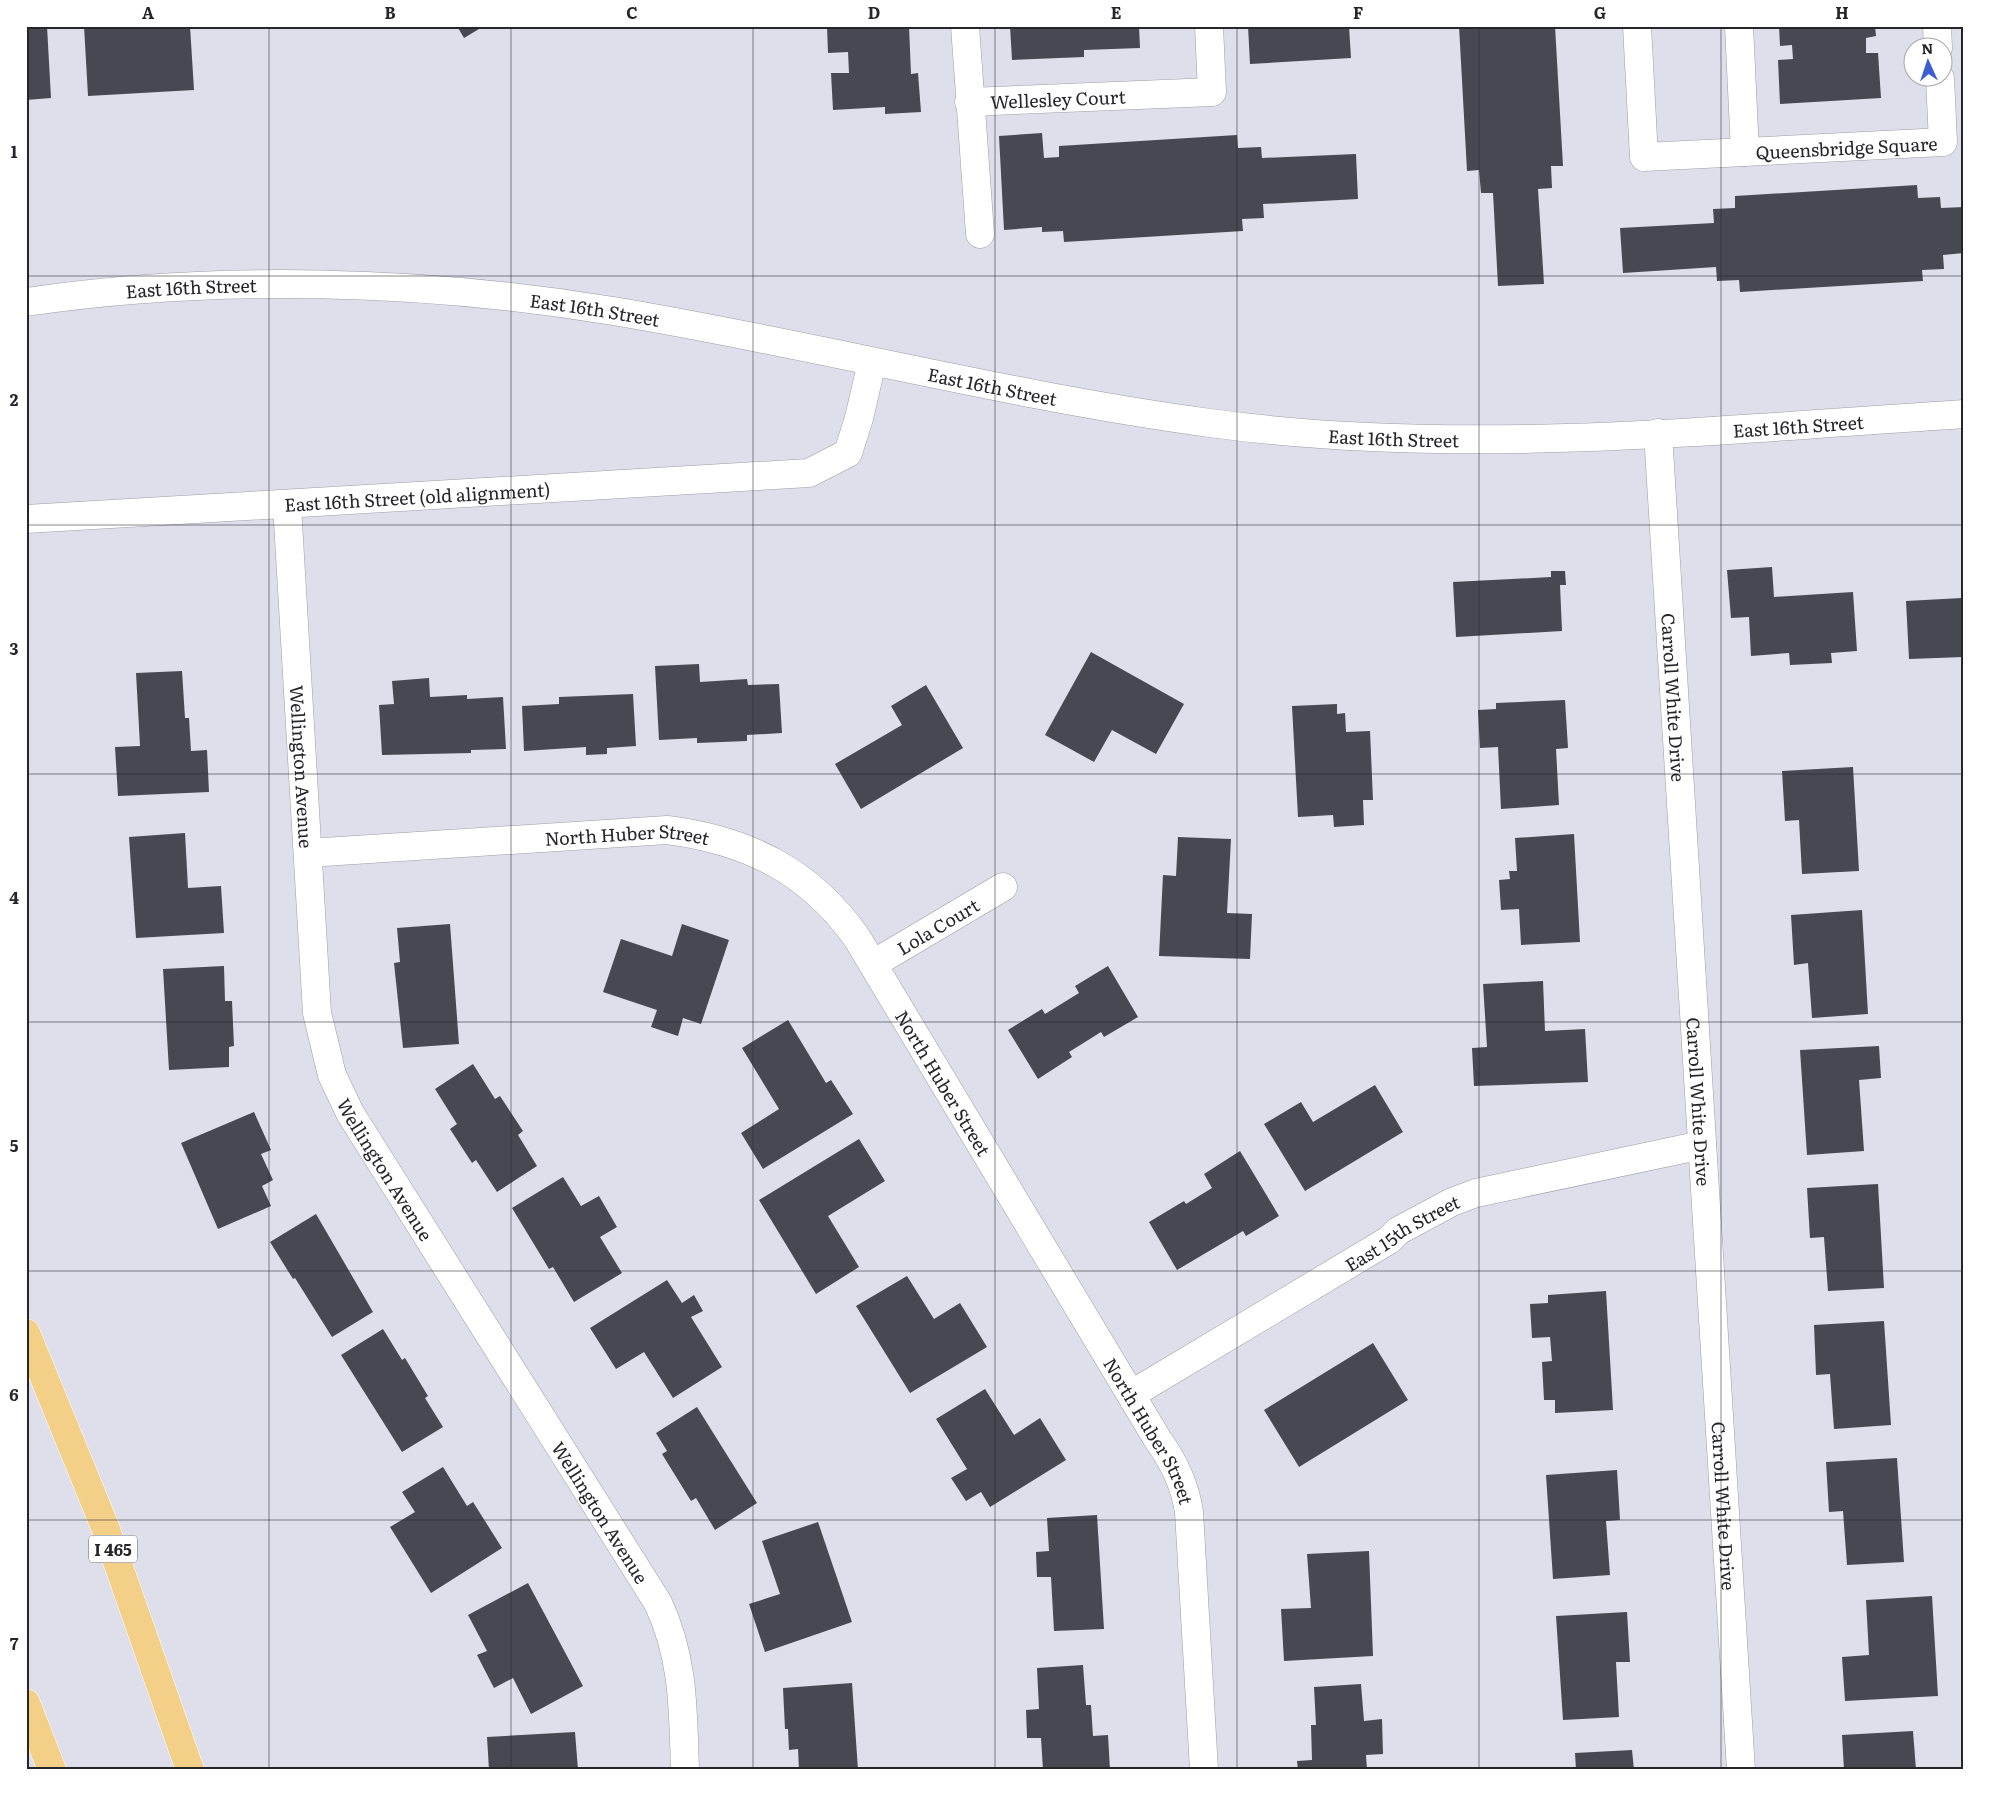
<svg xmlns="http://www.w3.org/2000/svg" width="1990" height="1796" viewBox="0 0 1990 1796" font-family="Literata,serif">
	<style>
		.building { fill: #484852 }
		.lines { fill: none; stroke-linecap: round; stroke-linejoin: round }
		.minor-casing { stroke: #9d9ca8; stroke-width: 29 }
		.tertiary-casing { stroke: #9d9ca8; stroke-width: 29 }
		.motorway-casing { stroke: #fff; stroke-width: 29 }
		.minor { stroke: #fff; stroke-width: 28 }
		.tertiary { stroke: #fff; stroke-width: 28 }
		.motorway { stroke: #f3cf88; stroke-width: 28 }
		.grid { fill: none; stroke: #25252a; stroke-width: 1; stroke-opacity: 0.55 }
		.labels { text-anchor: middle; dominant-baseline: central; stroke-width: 5; stroke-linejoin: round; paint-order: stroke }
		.shield { fill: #fff; stroke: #66666a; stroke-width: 1 }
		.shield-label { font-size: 16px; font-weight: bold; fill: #25252a }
		.street-label { font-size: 18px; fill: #25252a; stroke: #fff }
		.neatline { fill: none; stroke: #25252a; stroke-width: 2 }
		.grid-label { font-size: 16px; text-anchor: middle; font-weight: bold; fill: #25252a }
	</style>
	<rect width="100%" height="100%" fill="#dfdfec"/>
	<path class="building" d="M26 26H47L51 98 26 100Z
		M84 26H190L194 90 88 96Z
		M457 26H484L464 38Z
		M827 26H909L911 74 918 73 921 112 885 114V107L833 110 831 73H849L848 52 828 53Z
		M1010 26H1139L1140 48 1084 50V57L1012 60Z
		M1248 26H1349L1351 58 1250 64Z
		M1459 26H1555L1563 166H1551L1552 188 1538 189 1544 284 1498 286 1493 193H1481L1479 170 1467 171Z
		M1779 26H1875L1876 36 1866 38V53H1878L1881 98 1780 104 1778 60 1793 59 1792 45 1780 46Z
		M1042 133 1044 158 1059 157V146L1237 135 1238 148 1261 147 1262 158 1356 154 1358 199 1263 204 1264 218 1242 219 1243 231 1064 242 1063 231 1042 232V227L1004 230 999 136Z
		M1917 185 1918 198 1940 197 1941 208 1964 207V253L1943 255 1944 269 1922 270 1923 281 1740 292 1739 280 1717 281 1716 267 1623 273 1620 228 1714 223 1713 209 1735 208V196Z
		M1772 567 1774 597 1853 592 1857 651 1831 653 1832 663 1790 665 1789 653 1751 656 1749 617 1731 618 1727 570Z
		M1551 571H1565L1566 585H1560L1562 631 1456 637 1453 582 1551 577Z
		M1964 585V657L1909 659 1906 601 1962 598 1961 586Z
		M1091 652 1184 704 1156 754 1112 730 1094 762 1045 735Z
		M699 664 700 682 747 679 748 685 779 684 782 733 747 735V741L697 743V738L659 740 655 666Z
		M182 671 185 718H189L191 751 207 750 209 792 118 796 115 747 140 746 136 673Z
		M429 678 430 697 467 695V699L503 697 506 749 471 750V753L382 755 379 705 394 704 392 681Z
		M926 685 963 748 861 809 835 764 902 725 891 706Z
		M633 694 636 746 607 748V754L586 755V747L524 751 522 706 559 704V697Z
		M1565 700 1568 748 1556 749 1559 805 1501 809 1498 747 1480 748 1478 710 1496 709V703Z
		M1337 704V714L1345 713 1346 732 1370 731 1373 800H1363L1364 825 1334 827 1333 815 1298 817 1292 706Z
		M1853 767 1859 871 1802 874 1799 820 1785 821 1782 771Z
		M185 833 188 888 221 886 224 933 136 938 129 837Z
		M1574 834 1580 942 1521 945 1519 909 1501 910 1499 880 1510 879 1509 871H1517L1515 838Z
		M1178 837 1231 839 1227 913 1252 914 1250 959 1159 956 1163 875 1176 876Z
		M1862 910 1868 1014 1812 1018 1808 963 1794 965 1791 915Z
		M450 924 459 1044 403 1048 394 963 400 962 397 928Z
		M682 924 729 940 701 1024 683 1018 678 1036 651 1027 657 1010 603 992 621 939 672 956Z
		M224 966 225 1001H232L234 1046 229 1047V1067L169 1070 163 969Z
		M1108 966 1138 1017 1104 1037 1101 1032 1069 1052 1072 1057 1038 1079 1008 1030 1042 1009 1045 1014 1079 993 1075 986Z
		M1543 981 1545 1031 1585 1029 1588 1082 1474 1086 1472 1048 1487 1047 1483 984Z
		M788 1020 826 1083 831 1080 853 1114 763 1169 741 1133 779 1109 742 1048Z
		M1879 1046 1881 1078 1859 1080 1864 1151 1807 1155 1800 1050Z
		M473 1064 495 1099 500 1096 523 1131 518 1135 537 1166 497 1192 476 1160 472 1163 450 1129 457 1124 435 1089Z
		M1375 1085 1403 1132 1305 1191 1264 1124 1301 1102 1313 1122Z
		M254 1112 271 1150 261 1154 273 1180 262 1186 271 1206 218 1229 181 1143Z
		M859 1139 885 1181 828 1216 859 1267 816 1294 759 1200Z
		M1240 1151 1279 1216 1246 1236 1243 1231 1177 1270 1149 1222 1184 1201 1186 1204 1212 1188 1204 1174Z
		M563 1177 581 1206 599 1196 617 1227 600 1237 622 1273 574 1302 553 1267 549 1269 512 1208Z
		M1878 1184 1884 1288 1828 1291 1824 1237 1810 1238 1807 1188Z
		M316 1214 373 1312 332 1337 295 1278 293 1279 270 1242Z
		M907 1276 934 1319 960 1303 987 1347 910 1393 856 1306Z
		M667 1280 682 1303 694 1295 703 1311 691 1317 722 1367 673 1398 644 1352 616 1369 590 1328Z
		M1606 1291 1613 1410 1555 1413V1400H1544L1542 1362 1552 1361 1550 1337 1532 1338 1530 1304 1548 1303V1295Z
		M1884 1321 1891 1425 1834 1429 1830 1374 1816 1375 1814 1325Z
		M383 1329 402 1360 405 1358 428 1396 425 1398 443 1427 402 1452 341 1355Z
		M1373 1343 1408 1400 1299 1467 1264 1410Z
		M985 1389 1014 1435 1040 1418 1066 1460 990 1507 981 1492 966 1501 951 1478 967 1469 936 1419Z
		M697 1407 757 1503 715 1530 696 1498 691 1501 662 1454 667 1451 656 1433Z
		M1897 1458 1904 1562 1847 1565 1843 1511 1829 1512 1826 1462Z
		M443 1467 467 1506 473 1502 502 1548 431 1593 390 1527 415 1512 402 1492Z
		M1617 1470 1620 1520 1606 1521 1610 1575 1553 1579 1546 1475Z
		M1097 1515 1104 1629 1054 1631 1051 1577H1037L1036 1552 1049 1551 1047 1518Z
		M818 1522 852 1622 765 1652 749 1604 780 1594 762 1541Z
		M1369 1551 1373 1656 1284 1661 1281 1609 1311 1608 1307 1554Z
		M528 1583 583 1686 531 1714 513 1678 494 1688 477 1655 487 1651 468 1615Z
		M1932 1596 1938 1696 1845 1701 1842 1657 1869 1655 1866 1600Z
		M1627 1612 1630 1662H1616L1619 1717 1563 1720 1556 1616Z
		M1083 1665 1086 1705H1091L1093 1736 1108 1735 1110 1770H1043L1041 1738H1027L1026 1710 1039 1709 1037 1668Z
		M852 1683 858 1770H799L798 1749 789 1750 788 1729H785L783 1688Z
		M1361 1684 1364 1721 1382 1719 1383 1754 1366 1755 1367 1770H1298L1297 1761 1312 1760 1311 1725H1316L1314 1687Z
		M1913 1731 1916 1770H1844L1842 1735Z
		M575 1732 578 1770H489L487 1737Z
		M1632 1750 1634 1770H1576L1575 1753Z"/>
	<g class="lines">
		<defs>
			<g id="minor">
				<path d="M965 26 980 234"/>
				<path id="s1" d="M1637 26 1644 157 1943 142 1940 78"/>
				<path d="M1739 26 1745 152"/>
				<path d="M1937 26 1938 48"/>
				<path id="s2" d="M969 102 1212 92 1209 26"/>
				<path id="s3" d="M1658 433 1741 1770"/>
				<path id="s4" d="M287 505 317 1013 332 1075 350 1113 658 1603C684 1658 683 1710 685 1770"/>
				<path id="s5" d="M26 519 809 473 848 453 859 418 872 362"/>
				<path id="s6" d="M308 853 667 830C747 840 810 871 857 938L1158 1440C1174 1462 1185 1485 1189 1512L1204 1770"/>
				<path id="s7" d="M873 964 1003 887"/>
				<path id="s8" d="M1132 1394 1389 1240 1398 1231 1452 1202 1476 1193 1702 1145"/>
			</g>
			<g id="tertiary">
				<path id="s9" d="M26 302C214 274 425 280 613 311 813 344 1009 396 1210 423 1460 457 1713 430 1964 414"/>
			</g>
			<path id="motorway" d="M26 1333 105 1527 190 1770
				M26 1703 52 1770"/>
		</defs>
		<use href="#minor" class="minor-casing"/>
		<use href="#tertiary" class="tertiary-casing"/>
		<use href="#motorway" class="motorway-casing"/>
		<use href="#minor" class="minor"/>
		<use href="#tertiary" class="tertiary"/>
		<use href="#motorway" class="motorway"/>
	</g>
	<path class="grid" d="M269 26V1770M511 26V1770M753 26V1770M995 26V1770M1237 26V1770M1479 26V1770M1721 26V1770M26 276H1964M26 525H1964M26 774H1964M26 1022H1964M26 1271H1964M26 1520H1964"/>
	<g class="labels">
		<rect class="shield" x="89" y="1535.5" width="48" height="27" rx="4"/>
		<g class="shield-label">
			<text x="113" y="1549">I 465</text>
		</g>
		<g class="street-label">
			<text stroke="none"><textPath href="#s2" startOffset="89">Wellesley Court</textPath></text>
			<text stroke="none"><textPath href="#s1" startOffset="334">Queensbridge Square</textPath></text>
			<text stroke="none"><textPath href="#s9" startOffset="166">East 16th Street</textPath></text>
			<text stroke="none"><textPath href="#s9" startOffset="571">East 16th Street</textPath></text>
			<text stroke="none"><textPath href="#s9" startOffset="976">East 16th Street</textPath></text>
			<text stroke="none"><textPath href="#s9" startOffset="1786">East 16th Street</textPath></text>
			<text stroke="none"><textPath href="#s9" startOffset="1381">East 16th Street</textPath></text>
			<text stroke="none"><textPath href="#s5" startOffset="392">East 16th Street (old alignment)</textPath></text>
			<text stroke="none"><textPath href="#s3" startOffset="265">Carroll White Drive</textPath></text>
			<text stroke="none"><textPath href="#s4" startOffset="262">Wellington Avenue</textPath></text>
			<text stroke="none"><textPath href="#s6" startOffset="320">North Huber Street</textPath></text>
			<text stroke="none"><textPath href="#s7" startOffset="75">Lola Court</textPath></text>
			<text stroke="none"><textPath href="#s6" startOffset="754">North Huber Street</textPath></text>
			<text stroke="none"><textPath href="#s3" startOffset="670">Carroll White Drive</textPath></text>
			<text stroke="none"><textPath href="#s4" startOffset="681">Wellington Avenue</textPath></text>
			<text stroke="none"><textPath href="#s8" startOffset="315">East 15th Street</textPath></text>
			<text stroke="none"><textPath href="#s6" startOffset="1159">North Huber Street</textPath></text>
			<text stroke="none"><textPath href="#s3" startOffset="1075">Carroll White Drive</textPath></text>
			<text stroke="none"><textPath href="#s4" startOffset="1086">Wellington Avenue</textPath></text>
		</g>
	</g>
	<rect width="1990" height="1796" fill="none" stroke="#ffffff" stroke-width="55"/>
	<g transform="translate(1928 62) rotate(357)"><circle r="24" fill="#ffffff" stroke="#a8a8aa"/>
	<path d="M0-4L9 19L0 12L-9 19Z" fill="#3e5dcf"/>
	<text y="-8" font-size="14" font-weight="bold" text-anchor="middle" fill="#25252a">N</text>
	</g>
	<rect x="28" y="28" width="1934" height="1740" class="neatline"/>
	<g class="grid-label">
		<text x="148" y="19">A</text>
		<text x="390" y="19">B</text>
		<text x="632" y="19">C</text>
		<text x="874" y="19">D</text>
		<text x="1116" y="19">E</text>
		<text x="1358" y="19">F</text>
		<text x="1600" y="19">G</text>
		<text x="1842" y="19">H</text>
		<text x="14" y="158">1</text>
		<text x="14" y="406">2</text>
		<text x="14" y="655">3</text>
		<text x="14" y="904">4</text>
		<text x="14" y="1152">5</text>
		<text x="14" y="1401">6</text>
		<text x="14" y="1650">7</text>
	</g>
</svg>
